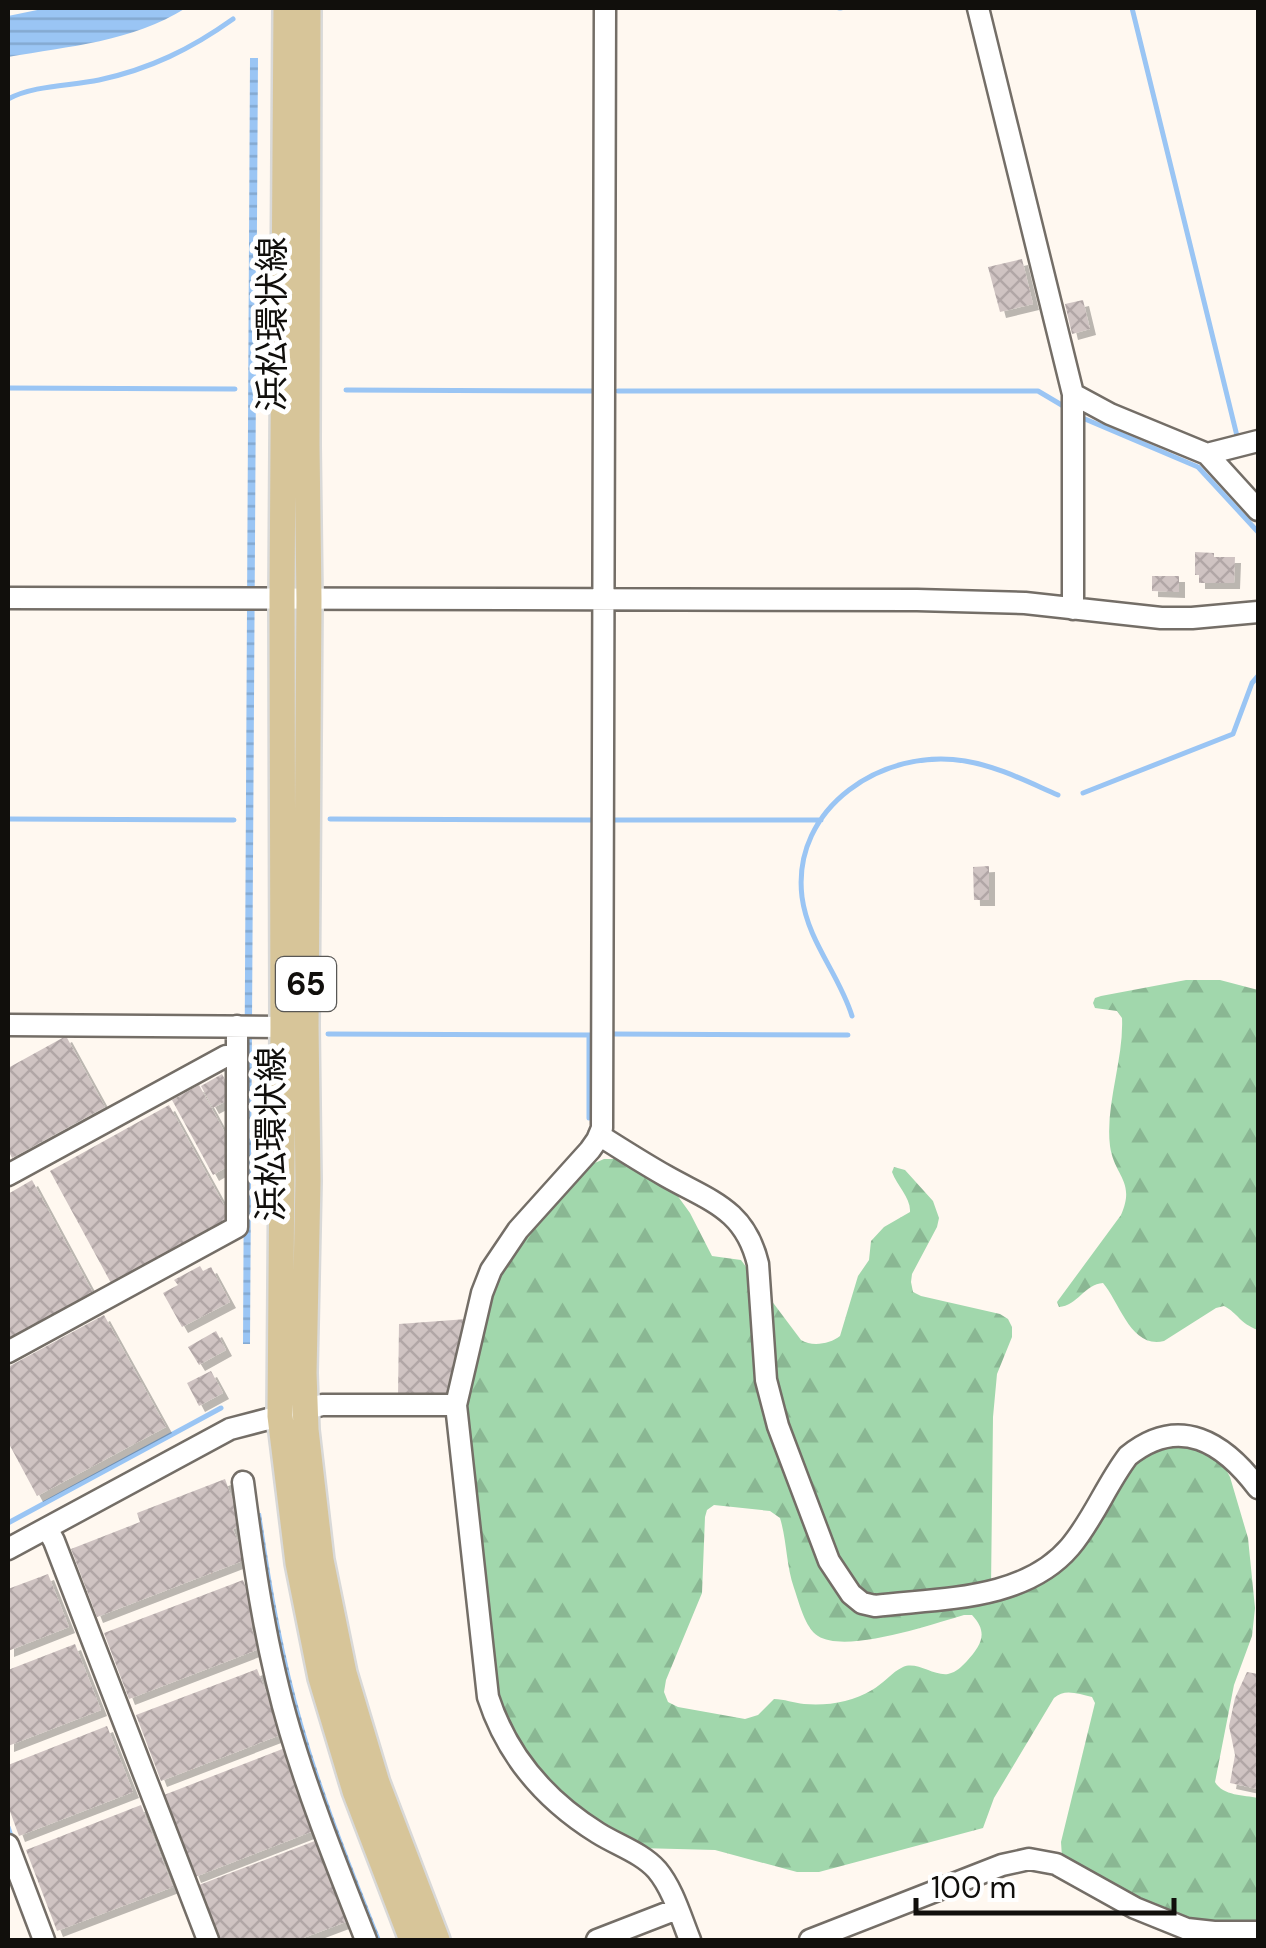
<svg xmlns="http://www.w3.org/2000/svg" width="1266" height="1948" viewBox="0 0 1266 1948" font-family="'DM Sans','Noto Sans JP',sans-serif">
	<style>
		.forest { fill: url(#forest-firs); fill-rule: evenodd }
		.water { fill: url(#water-rules) }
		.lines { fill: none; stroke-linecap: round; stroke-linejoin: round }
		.stream { stroke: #9ac5f4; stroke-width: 5 }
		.building { fill: url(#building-cross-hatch); filter: url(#shadow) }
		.minor-casing { stroke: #746e67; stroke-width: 25 }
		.major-casing { stroke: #d9d9d8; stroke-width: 30 }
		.minor { stroke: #fff; stroke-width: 20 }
		.major { stroke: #d7c599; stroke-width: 25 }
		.labels { text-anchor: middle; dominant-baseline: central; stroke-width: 10; stroke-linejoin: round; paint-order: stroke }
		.shield { fill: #fff; stroke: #585755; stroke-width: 2.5 }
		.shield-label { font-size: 32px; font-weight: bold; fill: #110f0c }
		.street-label { font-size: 35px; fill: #110f0c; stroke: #fff }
	</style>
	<defs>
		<pattern id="forest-firs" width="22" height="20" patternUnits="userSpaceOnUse" patternTransform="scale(2.5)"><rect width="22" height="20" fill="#a1d7ac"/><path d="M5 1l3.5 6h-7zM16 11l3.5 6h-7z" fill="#8ab793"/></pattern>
		<pattern id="water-rules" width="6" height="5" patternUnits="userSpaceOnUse" patternTransform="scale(2.5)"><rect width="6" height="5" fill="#9ac5f4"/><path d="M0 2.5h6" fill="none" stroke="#84a8d0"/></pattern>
		<pattern id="building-cross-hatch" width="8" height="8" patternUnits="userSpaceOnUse" patternTransform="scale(2.5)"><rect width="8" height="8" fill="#cfc3c2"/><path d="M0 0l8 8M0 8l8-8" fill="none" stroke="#b1a6a6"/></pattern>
		<filter id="shadow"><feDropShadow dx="6" dy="6" stdDeviation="0" flood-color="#0004"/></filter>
	</defs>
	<rect width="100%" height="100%" fill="#fff8f0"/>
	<path class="forest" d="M1186 980H1220L1258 990V1330C1239 1323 1239 1314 1224 1306L1216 1308 1164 1341C1131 1349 1120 1303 1103 1283 1085 1284 1077 1306 1059 1307L1057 1302 1121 1215C1136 1181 1114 1176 1110 1146 1105 1105 1124 1059 1122 1018L1117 1011 1095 1008 1093 1003 1095 998 1101 996Z
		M604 1159H619L660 1180 677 1195 690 1213 712 1256 741 1260 801 1340C812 1347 830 1344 840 1336L858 1276 869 1260 871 1241 884 1227 910 1212C911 1198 897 1186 892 1172L894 1167 905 1170 933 1201 939 1218 937 1227 912 1274 911 1282 913 1292 921 1296 1000 1314 1008 1319 1012 1327V1337L997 1374 993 1417 991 1588 1029 1585 1144 1450 1188 1441 1221 1460 1230 1477 1248 1538 1255 1608 1252 1636 1234 1685 1215 1782C1223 1796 1244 1795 1258 1798V1924H1201L1139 1902 1062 1857 1061 1842 1095 1703 1092 1697C1078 1694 1065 1688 1054 1698L994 1798 983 1828 819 1872H797L715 1850 639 1848 602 1827 555 1791 518 1746 495 1695 465 1404 489 1295 509 1253 590 1165ZM714 1505 770 1511 780 1518C787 1541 786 1565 794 1588 799 1602 805 1628 818 1636 846 1654 933 1624 964 1615H972C989 1633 981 1645 967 1661 961 1667 957 1672 948 1674 933 1676 917 1661 903 1667 892 1672 883 1684 872 1690 852 1702 828 1706 804 1704 794 1703 784 1699 774 1699L758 1715 745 1719 678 1707 668 1702 664 1692 666 1680 702 1593 705 1517 707 1510Z"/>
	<path class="water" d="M47 8H186C131 42 70 46 8 57V16Z
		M250 58H258L250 1344H243Z
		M261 1513C271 1584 283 1654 303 1724 324 1798 353 1869 381 1940H372L320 1803 276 1648 253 1514Z"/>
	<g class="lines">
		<path class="stream" d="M839 8H841
			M1132 8 1238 440
			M8 99C34 85 70 86 99 80 150 69 191 49 233 19
			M8 388 235 389
			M346 390 592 391
			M618 391H1038L1065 407
			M1085 419 1198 467 1258 532
			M1083 793 1233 734 1252 683 1258 676
			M8 819 234 820
			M330 819 594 820
			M612 820H821
			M852 1016C839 974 808 942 802 897 791 807 884 747 965 761 997 766 1028 782 1058 795
			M328 1034 594 1035
			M612 1034 848 1035
			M589 1118V1036
			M8 1523 221 1408
			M8 1827 13 1842"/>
	</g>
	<path class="building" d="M1022 259 1033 304 1000 312 988 267Z
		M1083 300 1090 329 1072 334 1065 304Z
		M1195 552 1214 553V557H1235L1234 583H1199V575H1195Z
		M1152 576H1179V592L1152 591Z
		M989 866V900H974L973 867Z
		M66 1036 105 1107 12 1158 8 1150V1068Z
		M222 1074 230 1089V1099L213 1108 201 1086Z
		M199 1085 230 1142V1165L213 1175 172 1100Z
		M169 1105 231 1218 111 1283 50 1171Z
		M32 1180 93 1293 8 1340V1194Z
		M200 1266 203 1271 211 1267 230 1302 182 1327 163 1293 178 1285 174 1280Z
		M104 1315 166 1427 37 1496 8 1442V1367Z
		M467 1319 453 1379H449L447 1393 398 1397 399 1324Z
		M216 1331 226 1350 199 1365 188 1347Z
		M211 1371 223 1393 199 1406 187 1383Z
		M225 1479 242 1526 233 1529 245 1560 97 1617 71 1549 140 1522 137 1513Z
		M48 1574 69 1627 8 1651V1589Z
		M243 1580 260 1623 251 1627 259 1649 129 1699 104 1633Z
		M75 1644 101 1710 8 1746V1670Z
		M257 1669 283 1734 161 1781 136 1715Z
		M1247 1672 1258 1674V1789L1230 1783 1235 1755 1229 1726 1235 1698Z
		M107 1726 133 1792 19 1836 8 1806V1765Z
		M285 1748 316 1830 195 1877 164 1795Z
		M141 1805 173 1887 57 1931 26 1850Z
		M320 1839 351 1920 298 1940H220L199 1885Z"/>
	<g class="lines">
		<defs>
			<path id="minor" d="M605 8 602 1128 597 1140 590 1150 518 1230 491 1270 482 1293 456 1405 488 1697C507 1756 545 1800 598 1833 617 1845 642 1853 657 1870 673 1889 681 1918 690 1940
				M978 8 1073 394V609
				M1073 394 1110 414 1207 454 1258 510
				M1207 454 1258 441
				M8 598 917 600 1025 603 1161 618H1192L1258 612
				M8 1025 283 1027
				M599 1135C621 1149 643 1163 666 1176 710 1201 745 1209 758 1264L766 1380 778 1426 829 1561 851 1594 862 1603 875 1606C941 1598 1024 1601 1070 1547 1093 1520 1106 1485 1128 1456 1180 1414 1224 1443 1258 1488
				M8 1175 226 1056H237
				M8 1352 237 1227V1026
				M243 1482C254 1566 266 1650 290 1731 311 1802 339 1871 366 1940
				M47 1528 54 1541 208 1940
				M8 1549 230 1429 322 1405H456
				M8 1845 44 1940
				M597 1940 677 1909
				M810 1940 1002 1865 1029 1859 1056 1864 1135 1908 1187 1929 1214 1932H1258"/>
			<path id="major" d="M286 8 282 598 283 1027 280 1416 298 1563 321 1678 355 1791 412 1940
				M308 8 307 445 309 599 306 1026 308 1181 304 1373 306 1430 321 1560 344 1673 377 1783 437 1940"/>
		</defs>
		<use href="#minor" class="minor-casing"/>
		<use href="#major" class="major-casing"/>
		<use href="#minor" class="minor"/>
		<use href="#major" class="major"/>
	</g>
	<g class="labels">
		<rect class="shield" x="276" y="957" width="60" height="54" rx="8"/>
		<g class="shield-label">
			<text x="306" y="984">65</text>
		</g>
		<g class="street-label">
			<text transform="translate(272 324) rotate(-90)">浜松環状線</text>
			<text transform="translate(271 1134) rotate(-90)">浜松環状線</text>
		</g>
	</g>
	<rect width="1266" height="1948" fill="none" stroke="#110f0c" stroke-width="20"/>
	<path d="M916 1898v15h258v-15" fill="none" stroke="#110f0c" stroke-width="5"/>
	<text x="931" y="1898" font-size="30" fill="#110f0c" stroke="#ffffff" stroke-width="8" paint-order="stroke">100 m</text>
</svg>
